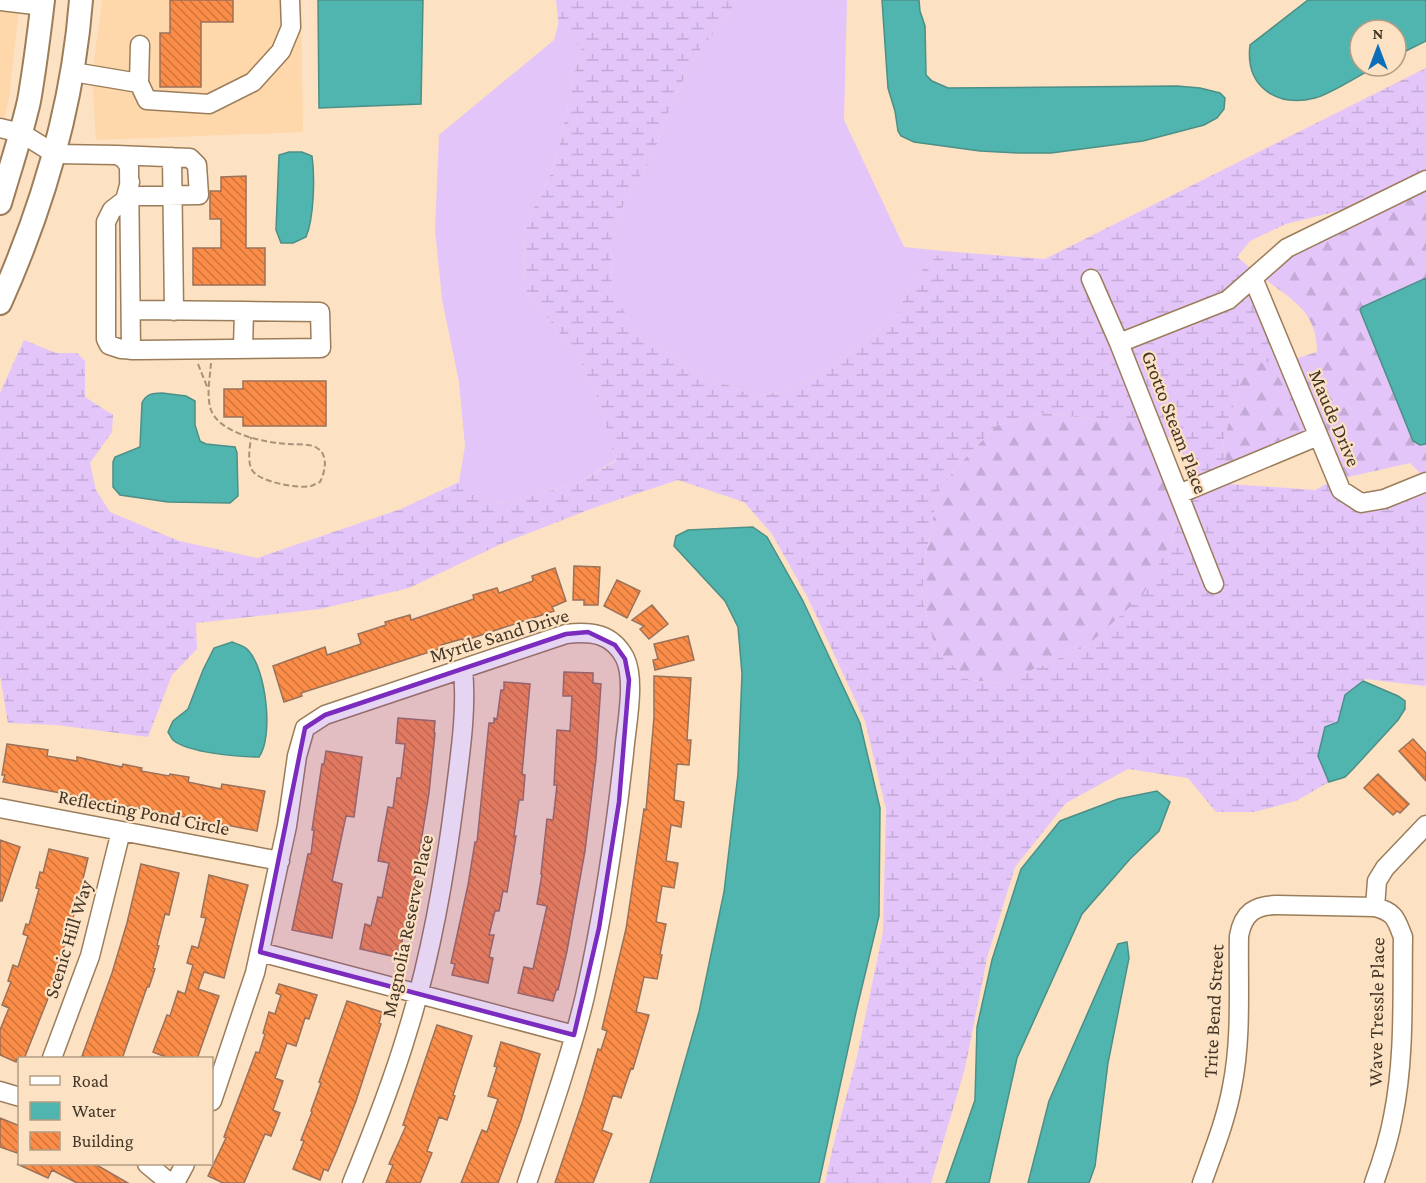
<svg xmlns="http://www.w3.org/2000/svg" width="1426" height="1183" viewBox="0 0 1426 1183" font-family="'Crimson Pro',serif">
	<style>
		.built { fill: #fed7ab }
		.grass { fill: #e3c5fa }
		.forest { fill: url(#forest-firs) }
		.wetland { fill: url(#wetland-marsh) }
		.water { fill: #50b5af; stroke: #4c8f86; stroke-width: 1.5 }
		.building { fill: url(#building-back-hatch); stroke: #9a715a; stroke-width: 1.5 }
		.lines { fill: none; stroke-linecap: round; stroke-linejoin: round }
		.minor-casing { stroke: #9b7d5a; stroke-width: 21 }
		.major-casing { stroke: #9b7d5a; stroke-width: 26 }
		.path { stroke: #a7927a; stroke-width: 2; stroke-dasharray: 6 3; stroke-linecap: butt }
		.minor { stroke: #fff; stroke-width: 18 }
		.major { stroke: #fff; stroke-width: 22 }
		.marked { fill: #7b2cbf; fill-opacity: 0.2; stroke: #7b2cbf; stroke-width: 4.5; stroke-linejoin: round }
		.labels { text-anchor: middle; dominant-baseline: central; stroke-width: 4.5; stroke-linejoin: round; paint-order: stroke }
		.street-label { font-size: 20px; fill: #433627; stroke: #fce1c2 }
	</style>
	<defs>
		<pattern id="forest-firs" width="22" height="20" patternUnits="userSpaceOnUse" patternTransform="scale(1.5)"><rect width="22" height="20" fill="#e3c5fa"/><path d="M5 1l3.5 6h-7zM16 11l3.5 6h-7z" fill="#c4aad6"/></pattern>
		<pattern id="wetland-marsh" width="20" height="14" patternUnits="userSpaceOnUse" patternTransform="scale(1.5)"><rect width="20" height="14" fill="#e3c5fa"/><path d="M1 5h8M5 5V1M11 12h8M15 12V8" fill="none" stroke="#c4aad6"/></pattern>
		<pattern id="building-back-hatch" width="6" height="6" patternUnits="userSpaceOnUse" patternTransform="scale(1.5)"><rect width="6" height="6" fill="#fb8d48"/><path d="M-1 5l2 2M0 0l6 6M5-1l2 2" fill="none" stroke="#cd743c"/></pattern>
	</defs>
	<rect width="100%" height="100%" fill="#fce1c2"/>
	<path class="built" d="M0 0H20L9 98 0 138Z
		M102 0H301L303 132 96 140 92 77Z"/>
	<path class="grass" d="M735 0H847L844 120 904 247 942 251 915 277 896 315 859 346 814 377 780 392 753 396 698 372 641 337 612 294 611 242 626 197 652 158 669 111 693 59 730 12Z
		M559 21V27L582 49 579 53 559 146 550 175 524 228 525 289 579 358 596 394 616 460 576 484 500 504 470 493 459 482 465 446 459 382 442 299 435 230 439 135 554 40Z"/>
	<path class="forest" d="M1426 188V474L1422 475 1410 463 1344 478 1294 359 1317 352C1317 311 1293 301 1264 278L1290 255Z
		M1245 362H1280L1309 432 1227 466 1223 442 1235 402Z
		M1042 413 1095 419H1128L1145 426 1180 517 1172 540 1143 596 1087 646 1002 683 969 680 936 651 922 598 925 559 938 493 954 470 996 426Z"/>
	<path class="wetland" d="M556 0H735L730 12 693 59 669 111 652 158 626 197 611 242 612 293 641 337 698 372 753 396 780 392 814 377 859 346 896 315 915 277 942 251 1045 259 1426 68V171L1354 207 1286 224 1250 241 1237 257 1252 269 1224 294 1123 334 1094 269 1082 275 1145 426 1127 419H1095L1042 413 996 426 954 470 938 493 925 559 922 598 936 651 969 680 1002 683 1087 646 1142 596 1172 540 1180 517 1210 593 1222 588 1188 498 1229 481 1230 484 1315 490 1330 482 1338 497 1426 490V680L1425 686 1365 679 1345 695 1338 722 1318 756 1329 782 1296 801 1254 812H1216L1188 778 1128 769 1066 803 1015 867 987 958 965 1068 931 1183H825L835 1138 856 1061 883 932 886 809 865 721 808 598 772 534 744 502 678 480 596 507 501 544 409 588 320 609 196 623 197 649 172 675 148 737 57 725 8 723 0 675V393L24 340 56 353H77L85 361V397L113 415 112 432 90 463 96 490 110 512 179 541 257 558 401 509 459 482 471 493 500 504 576 484 616 461 596 394 579 358 525 289 524 228 550 175 559 146 579 53 582 49 559 27Z
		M1251 290 1280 362 1245 363 1235 402 1223 442 1227 466 1189 482 1190 464 1170 438 1163 434 1129 348Z"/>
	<path class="water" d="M318 0H423L421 104 319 108Z
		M882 0H919L920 11 925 26 926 75 932 81 948 88 1177 86 1200 88 1220 93 1225 98 1224 109 1217 118 1204 125 1143 141 1051 153H1020L980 151 914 142 901 136 898 131 895 111 888 88Z
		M1308 0H1426V41L1396 56V30H1360V66H1377C1361 74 1331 94 1315 98 1276 108 1245 86 1250 45Z
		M289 152H302L312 156C315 177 314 218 306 237L293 243H281L276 230 279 155Z
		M1426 278V444L1420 445 1413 441 1360 310 1362 307Z
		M162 393 186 396 195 401V425L200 441 206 444 235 447 237 453 238 496 230 503 168 502 120 495 113 487V462L115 457 140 447 142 403C146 394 152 393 162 393Z
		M753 527 767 537 803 601 860 723 880 808 879 916 856 1012 819 1183H650L699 1012 724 892 738 774 742 674 738 627 725 601 674 546 676 536 688 530Z
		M232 642C237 644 245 646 248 650 266 669 274 736 259 757 240 757 188 753 173 740 171 738 170 735 168 732L173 721 188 709 203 670 214 648Z
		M1363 681 1398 696 1405 701V709L1398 720 1353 769 1345 777 1329 782 1318 756 1325 727 1338 722 1345 695Z
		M1157 791 1170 802 1159 831 1130 859 1082 914 1017 1058 989 1183H946L975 1100 977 1027 992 960 1021 869 1060 821 1118 799Z
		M1127 942 1129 958 1108 1063 1095 1166 1089 1183H1028L1049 1101 1118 944Z"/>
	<path class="building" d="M170 0H233V22H201V87H160V33H170Z
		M246 176V248H265V285H193V248H221V219H210V191H221V177Z
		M243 381H326V426H243V417H224V389H243Z
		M574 566 600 567 598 605H584V600H573Z
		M555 568 566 601 552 607 554 611 463 641 462 639 441 645 442 648 301 693 302 696 284 702 273 666 325 647 327 655 361 644 358 634 386 625 385 622 410 615 411 620 474 599 473 595 497 588 499 593 533 581 532 576Z
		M617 580 640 591 627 618 604 606Z
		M652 605 668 624 649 639 640 629 644 626 632 620Z
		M688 636 694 660 655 670 653 660 658 659 654 644Z
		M564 672 593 673V683L601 684 596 759 585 851 567 951 558 990H556L553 1001 518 993 524 967 533 969 547 906 537 904 542 874H541L547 819 553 820 557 785H554L557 730 570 731 572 696H563Z
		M654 676 691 678 687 740H691L689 765 677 764 674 800 684 802 681 827 671 825 666 861 678 863 674 888 662 886 656 922 666 924 660 954 662 955 657 979 644 977 636 1012 649 1015 633 1069 631 1068 621 1098 613 1095 602 1130 612 1134 593 1183H555L583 1100 598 1049 601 1050 607 1031 602 1029 626 929 644 809 646 810 654 717Z
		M504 682 530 684 522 774 525 775 523 800H519L514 836H516L507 892 503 891 499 911H495L489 935H494L489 957 493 958 488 983 452 975 455 964 451 963 468 885 475 842H477L489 723H494V718L497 719 501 690H504Z
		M398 718 435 721 434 733H435L429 793 416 872 401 946H399L396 957 360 949 365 924 371 926 378 897 382 898 389 863 378 861 388 807 393 808 397 778H401L405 744 396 743Z
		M1413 739 1426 753V781L1399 751Z
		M7 744 48 750 47 756 77 761V757L122 767 123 764 142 768 141 771 169 776 170 774 189 777 188 782 221 789 222 784 265 791 257 831 3 782 5 775H2Z
		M326 751 362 757 354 817 346 816 332 881 342 884 332 938 292 930 308 854H311L314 830H312L322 764H324Z
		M1378 774 1409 804 1400 813 1397 811 1393 815 1364 788Z
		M0 840 20 847 2 901H0Z
		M49 849 88 858 76 908 47 1001 24 1059H17L16 1062 0 1055V1030L9 1008 2 1005 11 982 8 981 13 965 18 967 28 936 23 934 26 924 29 925 39 889 36 888 40 872 43 873Z
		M141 864 179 873 169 915 165 914 157 945 159 946 153 968 155 969 149 987H147L122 1059H81L112 973 127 923Z
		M209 875 248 885 224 978 204 972 198 989 219 996 197 1059H171L153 1052 167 1015 170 1016 178 991 185 994 193 965 187 963 192 946 198 948 206 918 201 917Z
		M279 984 317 995 309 1019 305 1018 296 1046 287 1043 275 1078 283 1081 273 1110 280 1113 271 1136 265 1134 244 1183H223L208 1176 226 1138 224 1137 256 1052 259 1053 265 1034 263 1033 269 1012 275 1014 281 995 276 993Z
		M347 1001 382 1012 379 1023 381 1024 356 1101 337 1150 328 1171 324 1169 320 1180 293 1169 304 1141 301 1140 312 1112 311 1111 321 1083 319 1082Z
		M437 1025 472 1036 453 1095 455 1096 447 1120 439 1117 427 1151 432 1153 420 1183H386L393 1165 389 1164 406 1126 403 1125Z
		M501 1042 540 1054 521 1120 498 1183H461L482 1130 487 1132 498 1099 488 1096 497 1067 494 1066Z
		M0 1118 20 1126V1154L0 1147Z
		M17 1164H95L128 1183H77L52 1170 48 1178Z"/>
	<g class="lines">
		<defs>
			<path id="minor" d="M0 1 43 6
				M73 72 139 83 147 100 209 104 253 82 281 51 291 27 290 0
				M139 83 140 45
				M0 128 21 133 55 154 117 155 124 159 129 166 131 350
				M117 155 190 158 197 165 199 195 130 196
				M172 157 174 311
				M130 182 125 200 112 210 106 222V339L109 345 121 349 139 350 321 348 320 312 244 311
				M1253 278 1341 490 1361 503 1384 499 1426 482
				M1091 279 1119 343 1214 584
				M131 310 244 311 243 348
				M1119 343 1228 300 1287 248 1426 180
				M1179 494 1318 436
				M0 808 280 861
				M1375 907 1377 881 1385 868 1426 825
				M260 952 574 1035
				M52 1058 90 956 121 831
				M0 1091 20 1097
				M212 1101 255 973 287 826 297 756 305 728 325 715 566 634C591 631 612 633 625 658 636 681 626 727 624 753 615 835 603 916 585 996 570 1059 548 1121 527 1183
				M147 1164 170 1183
				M175 1183 185 1164
				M352 1183C372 1134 392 1084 407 1033 431 957 445 876 455 796 460 754 467 712 463 669
				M1202 1183C1213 1152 1226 1120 1232 1087 1242 1037 1238 986 1239 936 1243 913 1255 905 1277 905L1375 907C1395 912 1396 919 1403 937 1402 997 1405 1058 1393 1117 1389 1139 1382 1161 1374 1183"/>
			<path id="major" d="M0 203C10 169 21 136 29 101 35 67 39 34 43 0
				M0 303C43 207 73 105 81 0"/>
		</defs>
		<use href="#minor" class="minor-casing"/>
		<use href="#major" class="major-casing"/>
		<path class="path" d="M211 363C210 378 206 396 211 410 220 434 266 443 289 444 298 445 310 443 317 448 329 455 325 472 320 482 317 483 314 485 311 486 298 489 259 482 252 470 247 461 250 447 251 437
			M198 364 208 389"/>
		<use href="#minor" class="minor"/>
		<use href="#major" class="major"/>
	</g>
	<path class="marked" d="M588 632 615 645 625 659 629 680 619 802 599 928 574 1035 260 952 305 728 325 715 566 634Z"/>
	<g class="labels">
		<g class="street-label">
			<text transform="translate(1335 418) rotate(67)">Maude Drive</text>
			<text transform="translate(1175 422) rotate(69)">Grotto Steam Place</text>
			<text transform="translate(499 635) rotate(-17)">Myrtle Sand Drive</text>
			<text transform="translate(144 812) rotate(11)">Reflecting Pond Circle</text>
			<text transform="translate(407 926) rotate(-78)">Magnolia Reserve Place</text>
			<text transform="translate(68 939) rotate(-73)">Scenic Hill Way</text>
			<text transform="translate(1213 1011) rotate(-87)">Trite Bend Street</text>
			<text transform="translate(1376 1012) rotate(-89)">Wave Tressle Place</text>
		</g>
	</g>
	<rect x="18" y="1057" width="195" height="108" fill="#fce1c2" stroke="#b29d84" stroke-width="1.5"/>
	<rect x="30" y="1076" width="30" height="9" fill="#ffffff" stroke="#b29d84" stroke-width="1.5"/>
	<text x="72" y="1087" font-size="18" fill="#433627">Road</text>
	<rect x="30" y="1102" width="30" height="18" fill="#50b5af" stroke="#b29d84" stroke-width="1.5"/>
	<text x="72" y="1117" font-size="18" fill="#433627">Water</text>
	<rect x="30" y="1132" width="30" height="18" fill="url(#building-back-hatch)" stroke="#b29d84" stroke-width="1.5"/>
	<text x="72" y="1147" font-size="18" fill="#433627">Building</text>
	<g transform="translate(1378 48)"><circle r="28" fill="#fce1c2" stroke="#b29d84" stroke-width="1.5"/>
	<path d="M0-4.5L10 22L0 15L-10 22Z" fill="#0c6db9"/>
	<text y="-9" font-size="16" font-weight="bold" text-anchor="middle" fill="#433627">N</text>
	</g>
</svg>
